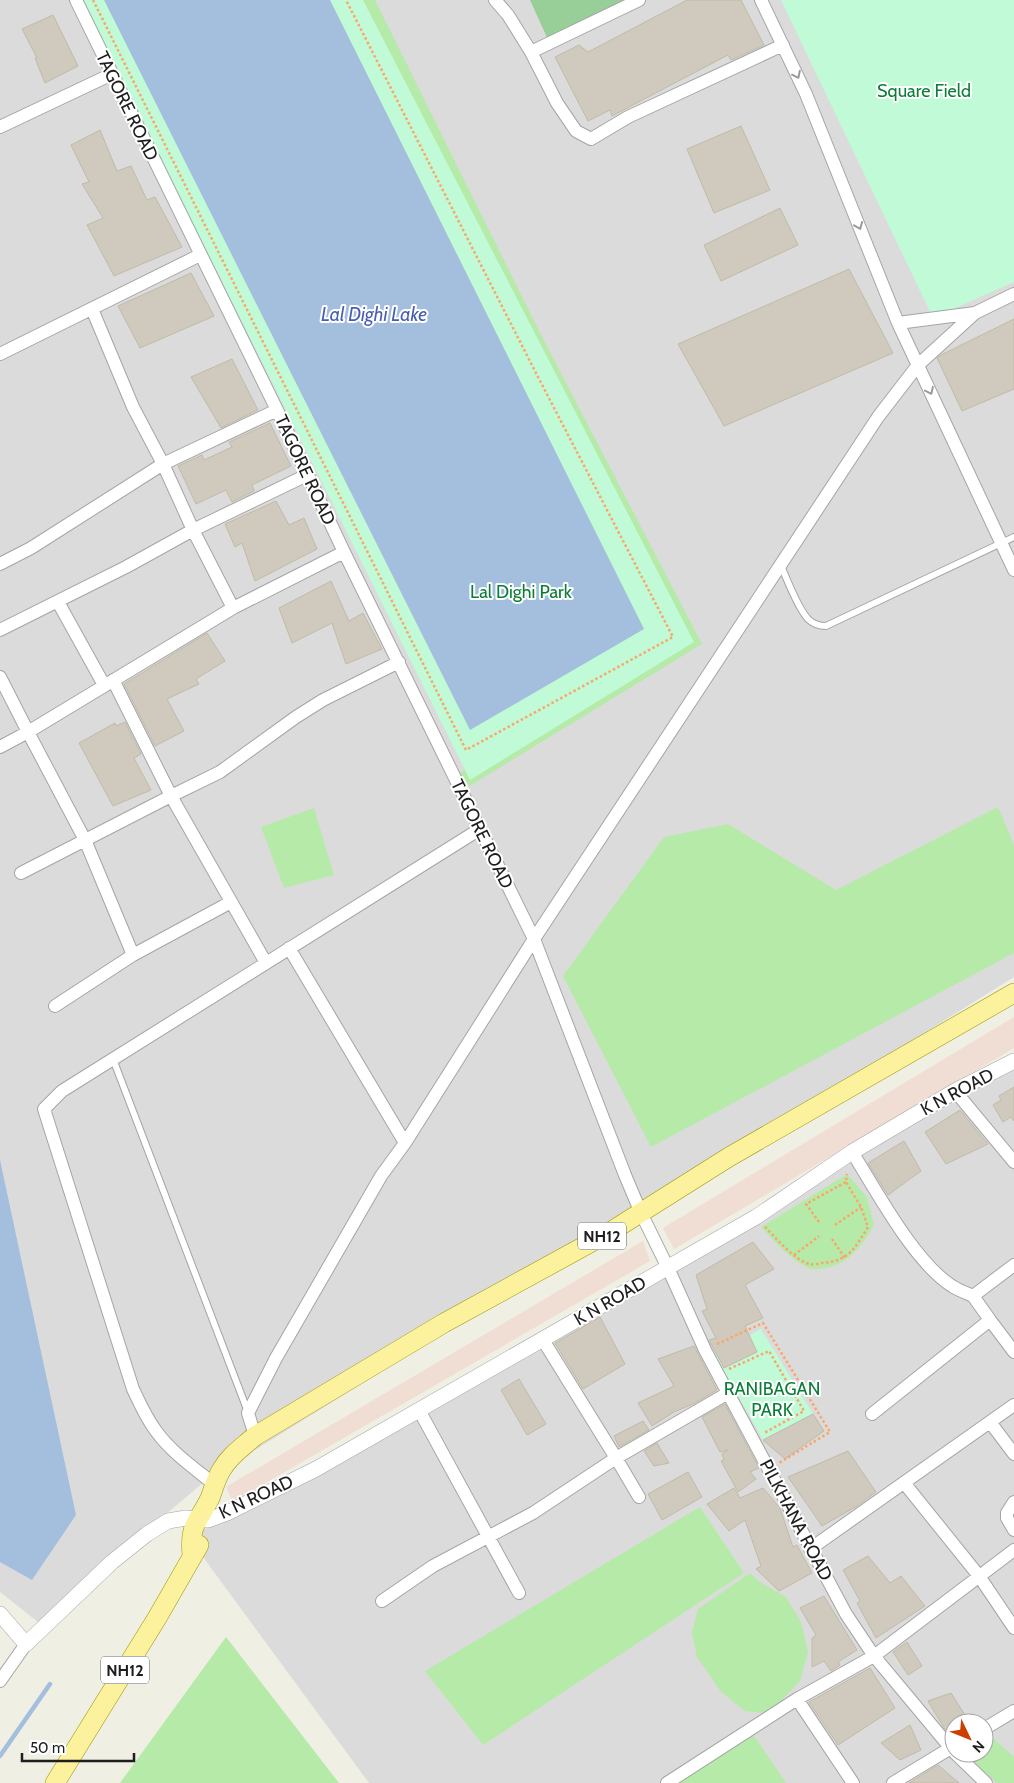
<svg xmlns="http://www.w3.org/2000/svg" width="1014" height="1783" viewBox="0 0 1014 1783" font-family="Cabin,sans-serif">
	<style>
		.residential { fill: #dcdbdb; fill-rule: evenodd }
		.commercial { fill: #f0ddd3 }
		.grass { fill: #b5eaa9 }
		.forest { fill: #98cf99 }
		.park { fill: #c0fad7 }
		.water { fill: #a4bedd }
		.lines { fill: none; stroke-linecap: round; stroke-linejoin: round }
		.stream { stroke: #a4bedd; stroke-width: 4.5 }
		.building { fill: #cfcabd; stroke: #c1baa6 }
		.service-casing { stroke: #a5a5a5; stroke-width: 8 }
		.minor-casing { stroke: #a5a5a5; stroke-width: 14 }
		.tertiary-casing { stroke: #a5a5a5; stroke-width: 16 }
		.primary-casing { stroke: #989500; stroke-width: 20 }
		.path { stroke: #fba569; stroke-width: 2.5; stroke-dasharray: 2.5 2.5; stroke-linecap: butt }
		.service { stroke: #fff; stroke-width: 6 }
		.minor { stroke: #fff; stroke-width: 12 }
		.tertiary { stroke: #fff; stroke-width: 15 }
		.primary { stroke: #fcf19c; stroke-width: 19 }
		.oneway { stroke: #9a9a9a }
		.labels { text-anchor: middle; dominant-baseline: central; stroke-width: 4; stroke-linejoin: round; paint-order: stroke }
		.shield { fill: #fff; stroke: #626262; stroke-width: 1 }
		.shield-label { font-size: 16px; font-weight: bold; fill: #1e1e1e }
		.park-label { font-size: 18px; fill: #0b7d38; stroke: #fff }
		.street-label { font-size: 18px; fill: #1e1e1e; stroke: #fff }
		.water-label { font-size: 19px; font-style: italic; fill: #4a5dae; stroke: #fff }
	</style>
	<rect width="100%" height="100%" fill="#efefe4"/>
	<path class="residential" d="M0 0H1014V977L204 1482 38 1622 0 1592Z
		M1014 1064V1783H369L189 1538 663 1274ZM954 1723H984V1753H954Z"/>
	<path class="commercial" d="M1014 1017V1048L674 1249 663 1228Z
		M643 1241 650 1261 233 1502 226 1487Z"/>
	<path class="grass" d="M338 0H375L539 331 702 644 468 787 460 773 488 754Z
		M998 807 1014 845V953L651 1147 563 976 664 837 728 824 836 890Z
		M314 808 334 875 284 888 261 827Z
		M847 1174 867 1197 874 1225C862 1247 846 1267 819 1269 815 1269 811 1270 808 1268 790 1259 775 1242 761 1227Z
		M700 1507 744 1573 483 1745 425 1671Z
		M750 1573 760 1582 786 1597 801 1622 808 1652 800 1681 781 1701 765 1713 745 1711 721 1692 697 1657 692 1632 698 1609Z
		M226 1637 339 1783H120Z
		M746 1724 786 1783H661Z
		M984 1730 1014 1757V1783H997L963 1753H984Z"/>
	<path class="forest" d="M530 0H636L550 44Z"/>
	<path class="park" d="M82 0H363L694 642 470 780Z
		M781 0H1014V282L933 318Z
		M761 1329 813 1414 763 1440 715 1355Z"/>
	<path class="water" d="M104 0H330L644 629 470 730Z
		M0 1160 76 1515 32 1580 0 1562Z"/>
	<g class="lines">
		<path class="stream" d="M0 1756 50 1684"/>
	</g>
	<path class="building" d="M687 0H741L764 45 731 60 728 55 612 116 610 110 588 121 555 57 579 45 588 52Z
		M53 15 78 66 45 83 35 58H37L22 29Z
		M741 126 770 190 714 213 687 149Z
		M100 130 117 171 131 166 147 200 155 197 182 247 114 276 87 225 103 218 82 184 89 182 71 145Z
		M780 208 798 245 721 281 704 245Z
		M849 269 893 353 724 426 678 344Z
		M191 273 214 316 140 348 118 306Z
		M1014 319V389L962 411 937 358 941 355Z
		M232 359 258 410 221 428 191 377Z
		M270 423 291 466 252 485 254 491 232 502 226 490 196 504 178 466 202 455 204 460 232 447 229 442Z
		M276 501 289 525 304 518 317 549 255 581 242 543 235 547 225 524Z
		M331 581 349 621 363 613 382 649 346 664 332 623 292 643 279 608Z
		M207 633 225 661 196 679 199 684 167 699 184 731 155 746 124 684Z
		M125 722 141 754 134 758 151 790 113 806 79 743 115 723 116 726Z
		M1014 1087V1121L1011 1117 1003 1122 993 1105 1001 1100 999 1096Z
		M960 1110 988 1144 946 1164 925 1132Z
		M904 1141 921 1171 888 1195 868 1163Z
		M753 1242 774 1269 745 1285 763 1318 745 1326 757 1352 724 1368 709 1340 716 1338 702 1311 707 1309 696 1275Z
		M600 1317 625 1364 583 1389 555 1343Z
		M694 1346 717 1390 695 1403 674 1412 652 1426 638 1403 674 1386 658 1359Z
		M519 1379 546 1424 527 1435 501 1390Z
		M725 1404 759 1468 750 1472 756 1479 738 1492 721 1461 724 1460 722 1454 728 1450 720 1452 702 1417Z
		M813 1414 824 1431 785 1459 763 1440Z
		M643 1421 649 1430 619 1447 614 1436Z
		M657 1443 669 1463 654 1466 644 1451Z
		M848 1451 876 1492 857 1506 822 1526 788 1477Z
		M688 1472 702 1497 662 1520 648 1494Z
		M734 1488 740 1498 763 1488 780 1508 793 1547 797 1545 812 1573 779 1591 756 1569 761 1566 745 1520 729 1531 707 1504Z
		M868 1556 890 1583 901 1576 925 1606 876 1638 857 1603 860 1601 843 1570Z
		M824 1596 857 1650 838 1662 840 1665 831 1671 824 1661 812 1667V1638L816 1635 800 1608Z
		M907 1642 922 1666 908 1675 893 1652Z
		M870 1668 895 1708 838 1745 809 1702Z
		M951 1693 970 1723H954L953 1738 944 1728 928 1701Z
		M910 1725 921 1750 900 1760 881 1743Z
		M938 1765 959 1783H909Z"/>
	<g class="lines">
		<defs>
			<path id="service" d="M781 566C788 581 797 607 808 619 813 624 819 626 826 626L1014 537
				M113 1059 248 1412"/>
			<path id="minor" d="M76 0 277 410 344 552 534 939 625 1175 641 1213 668 1268 705 1350 846 1614 874 1656 954 1752
				M495 0 508 15 531 52 557 103 576 131 591 139 628 117 783 45
				M761 0 806 94 898 323 1014 570
				M531 52 639 0
				M0 127 112 74
				M898 323 975 313
				M0 354 200 255
				M0 564 31 548 163 464 133 407 92 309
				M58 602 104 685
				M233 608 193 530 163 464 277 410
				M0 630 126 567 193 530 307 475
				M0 677 28 732 233 608 344 552
				M113 680 171 796 266 963
				M0 747 28 732 85 840 133 955
				M21 873 171 796 220 772 296 717 323 700 399 662
				M289 948 405 1143
				M55 1006 133 955 231 902
				M955 1091 1014 1162
				M852 1152C876 1190 914 1262 952 1286 958 1290 966 1293 973 1296
				M990 1320 973 1296 1014 1265
				M419 1410 519 1593
				M872 1414 990 1320 1014 1352
				M990 1422 1014 1454
				M255 1436 248 1413 276 1358 381 1176 405 1143 534 939 878 417 918 365 975 313 1014 294
				M214 1484C194 1468 171 1452 156 1431 146 1418 140 1404 133 1389L44 1109 62 1091 480 829
				M905 1484 979 1576 1014 1628
				M639 1497 616 1458 728 1393
				M1014 1502 1007 1513V1518L1014 1530
				M810 1549 1014 1405
				M382 1601 433 1566 533 1513 616 1458 543 1340
				M0 1681 26 1644
				M797 1699 853 1783
				M984 1729 1014 1711
				M955 1753 986 1783
				M667 1783 797 1699 874 1656 1014 1550
				M893 1783 954 1746"/>
			<path id="tertiary" d="M0 1614 26 1644 112 1562 147 1534 168 1521 186 1518 208 1520 227 1513 316 1469 756 1217 852 1152 955 1091 1014 1061"/>
			<path id="primary" d="M192 1555C189 1524 198 1523 210 1498 214 1488 216 1478 222 1469 230 1455 244 1446 255 1436L444 1323 610 1232 729 1157 1014 993
				M55 1783 157 1618 199 1545"/>
		</defs>
		<use href="#service" class="service-casing"/>
		<use href="#minor" class="minor-casing"/>
		<use href="#tertiary" class="tertiary-casing"/>
		<use href="#primary" class="primary-casing"/>
		<path class="path" d="M93 0 466 750 673 637 538 377 346 0
			M819 1222 806 1204 846 1182
			M835 1225 861 1207
			M765 1227C775 1237 796 1262 810 1264 813 1265 818 1264 822 1263 849 1261 855 1248 868 1227L861 1207 846 1182 847 1174
			M832 1239 845 1258
			M794 1255 819 1236
			M717 1344 763 1323 830 1432 779 1463
			M729 1369 769 1351 804 1411 764 1433"/>
		<use href="#service" class="service"/>
		<use href="#minor" class="minor"/>
		<use href="#tertiary" class="tertiary"/>
		<use href="#primary" class="primary"/>
	</g>
	<defs><path id="oneway-chevron" d="M-2-3.5L2.5 0L-2 3.5" fill="none" stroke-width="1.6" stroke-linecap="round" stroke-linejoin="round" transform="scale(1.25)"/></defs>
	<g class="oneway">
		<use href="#oneway-chevron" transform="translate(797 75) rotate(64)"/>
		<use href="#oneway-chevron" transform="translate(859 226) rotate(68)"/>
		<use href="#oneway-chevron" transform="translate(930 391) rotate(65)"/>
	</g>
	<g class="labels">
		<g class="shield">
			<rect x="578" y="1222.5" width="48" height="27" rx="4"/>
			<rect x="101" y="1656.5" width="48" height="27" rx="4"/>
		</g>
		<g class="shield-label">
			<text x="602" y="1236">NH12</text>
			<text x="125" y="1670">NH12</text>
		</g>
		<g class="park-label">
			<text x="924" y="91">Square Field</text>
			<text x="521" y="592">Lal Dighi Park</text>
			<text x="772" y="1389">RANIBAGAN<tspan x="772" dy="21">PARK</tspan></text>
		</g>
		<g class="street-label">
			<text transform="translate(127 106) rotate(64)">TAGORE ROAD</text>
			<text transform="translate(305 470) rotate(65)">TAGORE ROAD</text>
			<text transform="translate(482 834) rotate(64)">TAGORE ROAD</text>
			<text transform="translate(957 1092) rotate(-28)">K N ROAD</text>
			<text transform="translate(610 1301) rotate(-30)">K N ROAD</text>
			<text transform="translate(256 1497) rotate(-25)">K N ROAD</text>
			<text transform="translate(796 1520) rotate(62)">PILKHANA ROAD</text>
		</g>
		<g class="water-label">
			<text x="374" y="314">Lal Dighi Lake</text>
		</g>
	</g>
	<g transform="translate(969 1738) rotate(133)"><circle r="24" fill="#ffffff" stroke="#a5a5a5"/>
	<path d="M0-4L9 19L0 12L-9 19Z" fill="#cc3f00"/>
	<text y="-8" font-size="14" font-weight="bold" text-anchor="middle" fill="#1e1e1e">N</text>
	</g>
	<path d="M22 1753v8h112v-8" fill="none" stroke="#1e1e1e" stroke-width="2.5"/>
	<text x="30" y="1753" font-size="15" fill="#1e1e1e" stroke="#ffffff" stroke-width="4" paint-order="stroke">50 m</text>
</svg>
